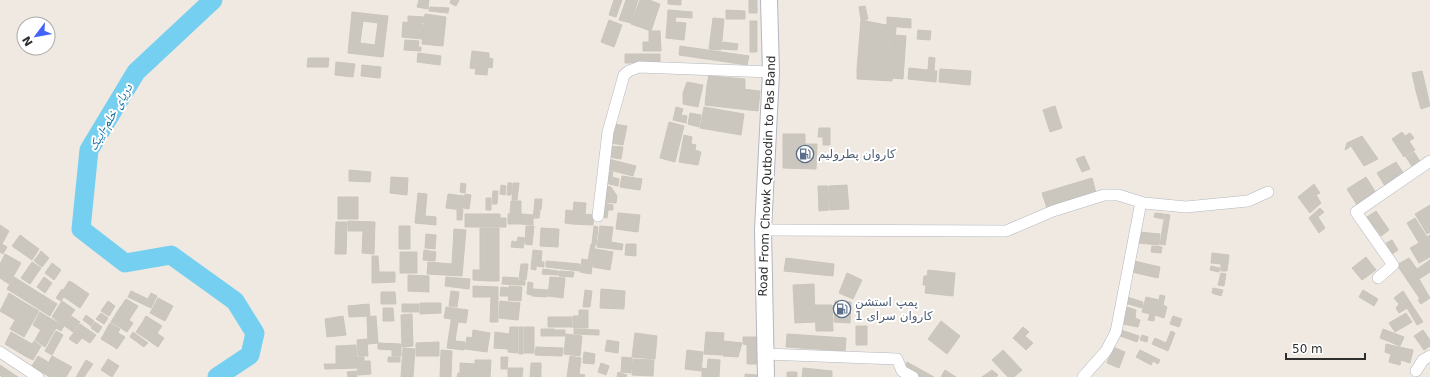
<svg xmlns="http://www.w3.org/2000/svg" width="1430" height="377" viewBox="0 0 1430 377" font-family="'DejaVu Sans','Noto Naskh Arabic',sans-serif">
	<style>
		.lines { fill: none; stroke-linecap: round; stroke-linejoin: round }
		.river { stroke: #75cff0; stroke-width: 19 }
		.building { fill: #cbc7bf; stroke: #cbc5ba; fill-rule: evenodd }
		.minor-casing { stroke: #b4b7c1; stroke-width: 12 }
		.secondary-casing { stroke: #b4b7c1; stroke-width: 18 }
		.minor { stroke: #fff; stroke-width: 11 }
		.secondary { stroke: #fff; stroke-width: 16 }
		.labels { text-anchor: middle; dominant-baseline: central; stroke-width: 4; stroke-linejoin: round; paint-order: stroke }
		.service-label { font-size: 12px; fill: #4e5e75; stroke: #fff; text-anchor: start }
		.street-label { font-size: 12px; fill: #2e2e2e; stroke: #fff }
		.water-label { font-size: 13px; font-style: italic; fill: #0d6fa3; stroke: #fff }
	</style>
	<rect width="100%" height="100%" fill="#efe9e1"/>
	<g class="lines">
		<path class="river" d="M213 0 136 72 89 150 81 229 125 263 171 255 235 301 255 333 250 355 217 377"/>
	</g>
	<path class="building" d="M419 0H429L428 9 417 7Z
		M451 0H459L456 6 450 3Z
		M614 0H622L616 17 609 15Z
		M626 0H638L631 23 619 20Z
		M640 0H649L660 4 651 31 631 24Z
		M668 0H681V5L668 4Z
		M749 0H757V13H749Z
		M865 6 868 19 861 20 859 7Z
		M430 7 449 8 448 13 429 11Z
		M668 10 692 12V18L676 17 675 22 686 23 684 40 666 38Z
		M726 10 745 11V19H726Z
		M352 12 388 16 383 57 348 53ZM363 21 378 23 375 45 360 43Z
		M425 14 446 17 443 46 422 44Z
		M408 16 424 17 423 23 408 22Z
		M887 17 911 19V28L887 26Z
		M713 18 724 19 721 50 709 49Z
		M609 20 622 25 614 47 601 42Z
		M861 20 896 27 893 71 857 69Z
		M750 21H757V52H750Z
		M403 22 423 24 422 39 402 37Z
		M918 30 931 31 930 40 917 39Z
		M649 31H660L661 51H643V42H649Z
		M895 35 906 36 903 79 892 78Z
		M405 40 419 41 418 47H421V51L404 50Z
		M723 42 738 44 737 50 722 49Z
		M680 46 749 56 747 65 679 55Z
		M472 51 489 53V58L493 59 492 68 488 67 487 75 475 74 476 69 470 68Z
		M418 53 441 56 440 65 417 62Z
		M625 54H660V62L625 63Z
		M929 57 935 58 934 71H937L936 82 908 79 909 68 928 70Z
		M308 58H329L328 67H307Z
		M336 62 355 64 353 77 335 75Z
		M362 65 381 67 380 78 361 76Z
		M857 69 893 71 892 81 857 79Z
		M940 69 971 71 970 85 939 82Z
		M1422 71 1426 88 1416 91 1412 73Z
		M709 75 721 77 718 87 707 85Z
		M721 77 745 79V89L718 87Z
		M687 82 703 85 698 107 683 104V93Z
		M707 85 760 91 758 111 705 105Z
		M1426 88 1430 106 1421 109 1416 91Z
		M1055 106 1062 128 1050 132 1043 110Z
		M676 107 683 109 681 115 687 116 686 123 673 120Z
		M704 107 744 114 741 135 700 128Z
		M690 113 701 115 699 127 688 124Z
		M669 122 684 126 675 162 660 158Z
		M613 124 627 126 623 145 610 143Z
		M819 128H830V145H823V137H818Z
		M1402 132 1405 136 1410 133 1414 138 1409 141 1415 150 1404 157 1392 139Z
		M783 134H805V144H817L816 169 783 168Z
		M684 135 692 137 691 144 696 145 695 150 701 152 698 165 679 162Z
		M1362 136 1378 159 1364 166 1351 146 1345 150 1347 143Z
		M610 146 623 147 621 159 608 157Z
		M1414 152 1421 163 1413 168 1406 157Z
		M1084 156 1090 169 1082 172 1076 159Z
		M608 159 636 166 633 176 606 169Z
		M1396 162 1404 174 1385 186 1377 173Z
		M349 170 371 172 370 182 349 181Z
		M607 171 613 172 612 177 619 179 618 186 605 183Z
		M622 176 642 179 640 190 620 187Z
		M391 177 408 178 407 195 390 193Z
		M1366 177 1376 193 1357 205 1347 189Z
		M1092 178 1096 193 1047 208 1042 193Z
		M461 183 466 184 465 193 460 192Z
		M508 183H512L511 195H507Z
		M513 183H519L517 200H512Z
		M1314 184 1320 193 1316 195 1321 203 1310 213 1298 197Z
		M501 185 506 186 505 195 500 194Z
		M847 185 849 209 830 210 829 186Z
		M604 186 611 187 617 196 616 203 602 202Z
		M818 186H828L829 210 819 211Z
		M493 191H498L497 204H492Z
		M418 193 427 194 425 216 436 217V225L415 223Z
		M448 194 464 196 462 210 446 208Z
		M465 194 471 195 469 209 463 208Z
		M338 197H358V219H338Z
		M486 198H491V210H486Z
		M535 199H542L541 210H534Z
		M511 201H521V214H510Z
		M574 202 586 203 585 214 594 215 593 225 572 224Z
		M602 203 613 205V210H608L607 218 601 217Z
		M1430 205V232L1427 234 1415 214Z
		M1320 208 1324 212 1318 217 1325 228 1319 233 1309 218Z
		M457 210H463L462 220H457Z
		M534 210 540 211 539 218H533Z
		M566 210 573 211 572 224 565 223Z
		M1376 211 1389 230 1381 236 1367 217Z
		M618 213 640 215 638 232 616 229Z
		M1155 213 1164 214 1163 219 1154 217Z
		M465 214H488L489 227H465Z
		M488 214H500V218H506V227H489Z
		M508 214H521V224H508Z
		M521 214 533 215V225L521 224Z
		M1165 214 1170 215 1165 245 1160 244Z
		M1415 218 1427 237 1430 235V257L1419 263 1410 248 1419 243 1407 223Z
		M348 221 375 222 374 254 362 253 363 231H348Z
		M336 222H347L346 254H335Z
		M0 225 9 231 2 244 0 243Z
		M399 226H410V249H399Z
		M526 226H534L532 245 525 244Z
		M594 226 598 227 596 245 592 244Z
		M600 226 613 227 611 242 623 244 622 250 597 247Z
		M480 228H488V281L473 280V270H480Z
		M488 228H499V281H488Z
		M541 228 559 229 558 247 540 246Z
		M454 229 466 230 462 276 427 274 428 262 452 264Z
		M1139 232 1160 234 1159 245 1138 243Z
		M426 234 436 235 435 249 425 248Z
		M20 235 39 249 32 260 12 246Z
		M518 237 525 238 523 248 511 247 512 241 517 242Z
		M1392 240 1398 250 1392 254 1386 243Z
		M0 243 7 247 3 254 0 252Z
		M591 244 595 245 591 274 580 272 582 259 588 260Z
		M626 244H636V256L625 255Z
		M1152 246 1162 247 1161 253 1151 252Z
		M595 249 613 252 610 270 593 267Z
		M424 250 436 252 435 261 423 260Z
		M533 250 542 251 541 262H544V267L536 266V270L531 269Z
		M41 251 49 258 42 267 34 261Z
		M400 252H417V273H400Z
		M1212 253 1229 255 1227 271H1221V264L1211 263Z
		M5 254 21 263 9 284 0 278V264Z
		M372 256H378L379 272H395V282L372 283Z
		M1366 257 1376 270 1362 280 1352 268Z
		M786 258 834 264 833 276 784 271Z
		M1409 258 1417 269 1430 260V272L1419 279 1430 298 1421 304 1418 300 1420 299 1397 265Z
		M546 261 580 264V271L546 267Z
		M1134 261 1160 267 1158 278 1132 272Z
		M32 262 41 268 30 284 21 278Z
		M52 263 61 270 54 280 45 273Z
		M521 264H528L526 280 519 279Z
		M1211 266 1220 268 1219 272 1210 270Z
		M543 269 558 271V275L542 274Z
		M928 270 955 273 953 296 925 293 926 285H923L924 276H927Z
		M559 271 574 272 573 277 559 276Z
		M847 273 862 280 853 299 839 293Z
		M1221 273 1226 274 1224 286 1218 285Z
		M408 275 429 276V292L408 291Z
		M14 277 57 304 50 316 7 289Z
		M44 277 52 283 45 293 37 287Z
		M446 277 470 279 469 289 445 286Z
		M503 277 518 278V285L502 284Z
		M550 277 565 278 563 298 548 296Z
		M518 280 525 281V285H518Z
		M69 281 73 283 68 292 64 289Z
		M528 282 533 283 532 295 527 294Z
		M73 283 89 294 80 308 64 297Z
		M814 284 815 322 795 323 793 285Z
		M473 286 498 287V322H490L491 297H473Z
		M509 286 522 287 521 301 508 300 509 296H500L501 287 509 288Z
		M1213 288 1223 290 1221 296 1212 293Z
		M62 289 67 292 61 301 56 298Z
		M533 289 548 290 547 297 532 296Z
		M601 289 625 291 624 309 600 308Z
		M585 290 592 291 590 307H583Z
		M1363 290 1378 299 1374 306 1359 297Z
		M131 291 148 299 151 293 157 296 151 308 128 297Z
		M451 291 459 292 457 307 449 306Z
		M1403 291 1423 322 1417 325 1407 308 1399 313 1396 308 1399 304 1394 298Z
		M381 292H395L396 304H381Z
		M9 293 25 303 15 320 0 311Z
		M1160 295 1165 296 1163 305 1167 307 1164 318 1155 315 1154 321 1148 320 1150 314 1142 312 1146 297 1159 300Z
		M1127 297 1143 302 1142 308 1125 303Z
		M158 298 173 306 165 321 150 313Z
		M126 299 138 306 129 320 117 312Z
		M62 301 75 310 71 315 58 307Z
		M108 301 115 306 109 316 101 311Z
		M500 301 520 303 518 320 499 318Z
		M835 301 851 302 850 323 834 322Z
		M25 303 39 311 24 337 10 329Z
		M420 303H441V313L420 314Z
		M369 304 370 316 349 317 348 306Z
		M402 304H419V312H402Z
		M815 305H832L833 331H816Z
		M58 307 80 322 73 332 52 317Z
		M446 307 453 308 451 319 444 318Z
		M1127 307 1136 310 1135 318 1140 320 1138 327 1123 324Z
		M383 308H393L394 321H383Z
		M453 308 468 310 466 323 458 322 455 341 465 342 464 350 447 348Z
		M579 310H588V328H573V316H579Z
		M40 312 48 317 41 330 33 325Z
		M117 312 133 323 127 332 111 322Z
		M101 313 108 318 104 324 96 319Z
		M1406 313 1412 322 1395 332 1389 323Z
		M412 314 413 346 402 347 401 315Z
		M86 315 94 321 91 326 83 320Z
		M146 316 162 326 157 333 142 323Z
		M343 316 346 335 327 337 325 319Z
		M376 316 378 343 368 344 367 317Z
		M1173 316 1182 319 1179 327 1170 324Z
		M48 317 64 326 61 331 56 328 45 347 35 340Z
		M548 317H572V327H548Z
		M941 321 960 336 947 354 928 339Z
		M95 322 102 327 98 333 91 328Z
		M110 323 120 329 111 345 101 339Z
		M142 323 164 338 158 347 136 332Z
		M80 324 96 335 90 343 82 338 77 344 69 339Z
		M856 326H867V345H856Z
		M510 327H518V353L508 352Z
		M519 327H523V354H519Z
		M524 327H534V353H524Z
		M1023 327 1029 332 1025 336 1033 343 1026 350 1013 338Z
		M541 329H554V336H541Z
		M574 329 599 330V335L574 334Z
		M1383 329 1404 337 1400 346 1380 338Z
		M473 330 490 333 487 352 465 349 467 337 472 338Z
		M554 330H565V336H554Z
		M1121 330 1139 336 1137 342 1120 336Z
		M1423 330 1430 340V346L1424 350 1414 336Z
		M56 331 63 335 52 355 45 351Z
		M1171 331 1175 333 1168 351 1152 344 1155 338 1166 343Z
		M11 332 32 344 25 356 5 344Z
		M133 332 148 343 144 347 130 337Z
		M495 332 509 334 508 349 494 348Z
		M706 332 724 333 722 355 704 354Z
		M118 333 125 337 117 349 111 345Z
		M635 333 657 336 655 359 632 357Z
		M566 334 582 336 580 356 564 354Z
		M787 334 846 338 845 351 786 347Z
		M1142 335 1148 337 1147 342 1140 340Z
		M743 337H759L758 364H747V345L743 344Z
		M367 339 368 356H358L357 340Z
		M607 340 619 342 618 353 605 351Z
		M34 341 41 346 33 360 25 356Z
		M724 341 742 343 738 357 723 356Z
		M439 342V356H416V343Z
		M378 343 401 344V356H392V350L378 349Z
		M1386 344 1413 350 1410 363 1401 360 1400 365 1389 362 1391 354 1385 352Z
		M356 345 357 368 325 369 324 364H336V346Z
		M536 347 563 348 562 356 535 355Z
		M1113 347 1125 352 1119 368 1107 363Z
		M403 348 415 349 413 377H401Z
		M441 350 452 351 451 377H440Z
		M687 350 703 352 701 371 685 369Z
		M1003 350 1022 370 1014 377H1008L992 360Z
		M1140 350 1160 360 1158 364 1153 361 1151 365 1136 357Z
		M584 352 595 354 594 364 583 363Z
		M38 356 48 362 43 373 32 366Z
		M52 356 72 367 66 377H50L43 373Z
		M570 356 581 358 579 374 585 375 584 377H567Z
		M357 357H364V361H370L371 374 358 375Z
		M388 357H400V362H388Z
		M501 357H508L507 369H501Z
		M622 357 632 358 631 373 621 372Z
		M108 359 119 366 112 377 101 370Z
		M633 359 654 360 653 376 632 375Z
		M708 359 720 360 719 377H702V368L707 369Z
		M86 360 93 364 84 377H76Z
		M475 360H491L490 377H479L480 374 460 373V363L475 364Z
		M907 362 934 377H920L904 368Z
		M531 363H541V377H530Z
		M601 363 609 366 606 375 598 372Z
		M0 365 18 377H2L0 375Z
		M508 368H517V377H508Z
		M517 368H523L522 377H517Z
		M803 368 832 371V377H802Z
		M945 370 956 377H941Z
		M992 370 998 375 996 377H982Z
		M357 371V377H348L347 372Z
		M618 372 627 375 626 377H617Z
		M787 372H797V377H787Z
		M458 373 479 374V377H457Z
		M745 374 757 375V377H745Z"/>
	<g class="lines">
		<defs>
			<path id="minor" d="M598 216 608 132 624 75 629 71 639 67 771 72
				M763 230 1006 231 1053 211 1104 195H1118L1144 203 1186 207 1248 201 1268 192
				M1378 278 1393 265 1356 212 1430 161
				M0 352 38 377
				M765 354 897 359 902 371 913 377
				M1416 371 1423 360 1430 356
				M1083 377 1106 351 1116 332 1141 202"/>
			<path id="secondary" d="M766 377 763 230 771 72 769 0"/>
		</defs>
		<use href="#minor" class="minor-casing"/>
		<use href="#secondary" class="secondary-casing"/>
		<use href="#minor" class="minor"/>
		<use href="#secondary" class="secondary"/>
	</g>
	<defs>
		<symbol id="fuel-ring" viewBox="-11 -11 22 22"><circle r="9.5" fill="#fff" stroke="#5c6f8a" stroke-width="1.5"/><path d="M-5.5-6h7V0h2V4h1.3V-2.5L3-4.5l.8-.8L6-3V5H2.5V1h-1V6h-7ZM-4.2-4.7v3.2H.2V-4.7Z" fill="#5c6f8a"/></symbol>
	</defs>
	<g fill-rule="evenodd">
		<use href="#fuel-ring" x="795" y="144" width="20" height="20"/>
		<use href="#fuel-ring" x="832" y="299" width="20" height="20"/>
	</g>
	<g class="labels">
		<g class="service-label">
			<text x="818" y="154">کاروان پطرولیم</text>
			<text x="855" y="302">پمپ استشن<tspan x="855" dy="14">کاروان سرای 1</tspan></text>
		</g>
		<g class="street-label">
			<text transform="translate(767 176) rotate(-88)">Road From Chowk Qutbodin to Pas Band</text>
		</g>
		<g class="water-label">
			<text transform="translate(110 117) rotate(-60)">دریای خلم-ایبک</text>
		</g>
	</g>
	<g transform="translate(36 36) rotate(238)"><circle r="19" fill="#ffffff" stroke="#ababab"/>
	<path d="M0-3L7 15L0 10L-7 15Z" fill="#4264fb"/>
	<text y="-6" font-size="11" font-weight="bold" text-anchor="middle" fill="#2e2e2e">N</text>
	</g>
	<path d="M1286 353v6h79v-6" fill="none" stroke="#2e2e2e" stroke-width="2"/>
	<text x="1292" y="353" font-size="12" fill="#2e2e2e" stroke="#ffffff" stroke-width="3" paint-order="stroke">50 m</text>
</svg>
